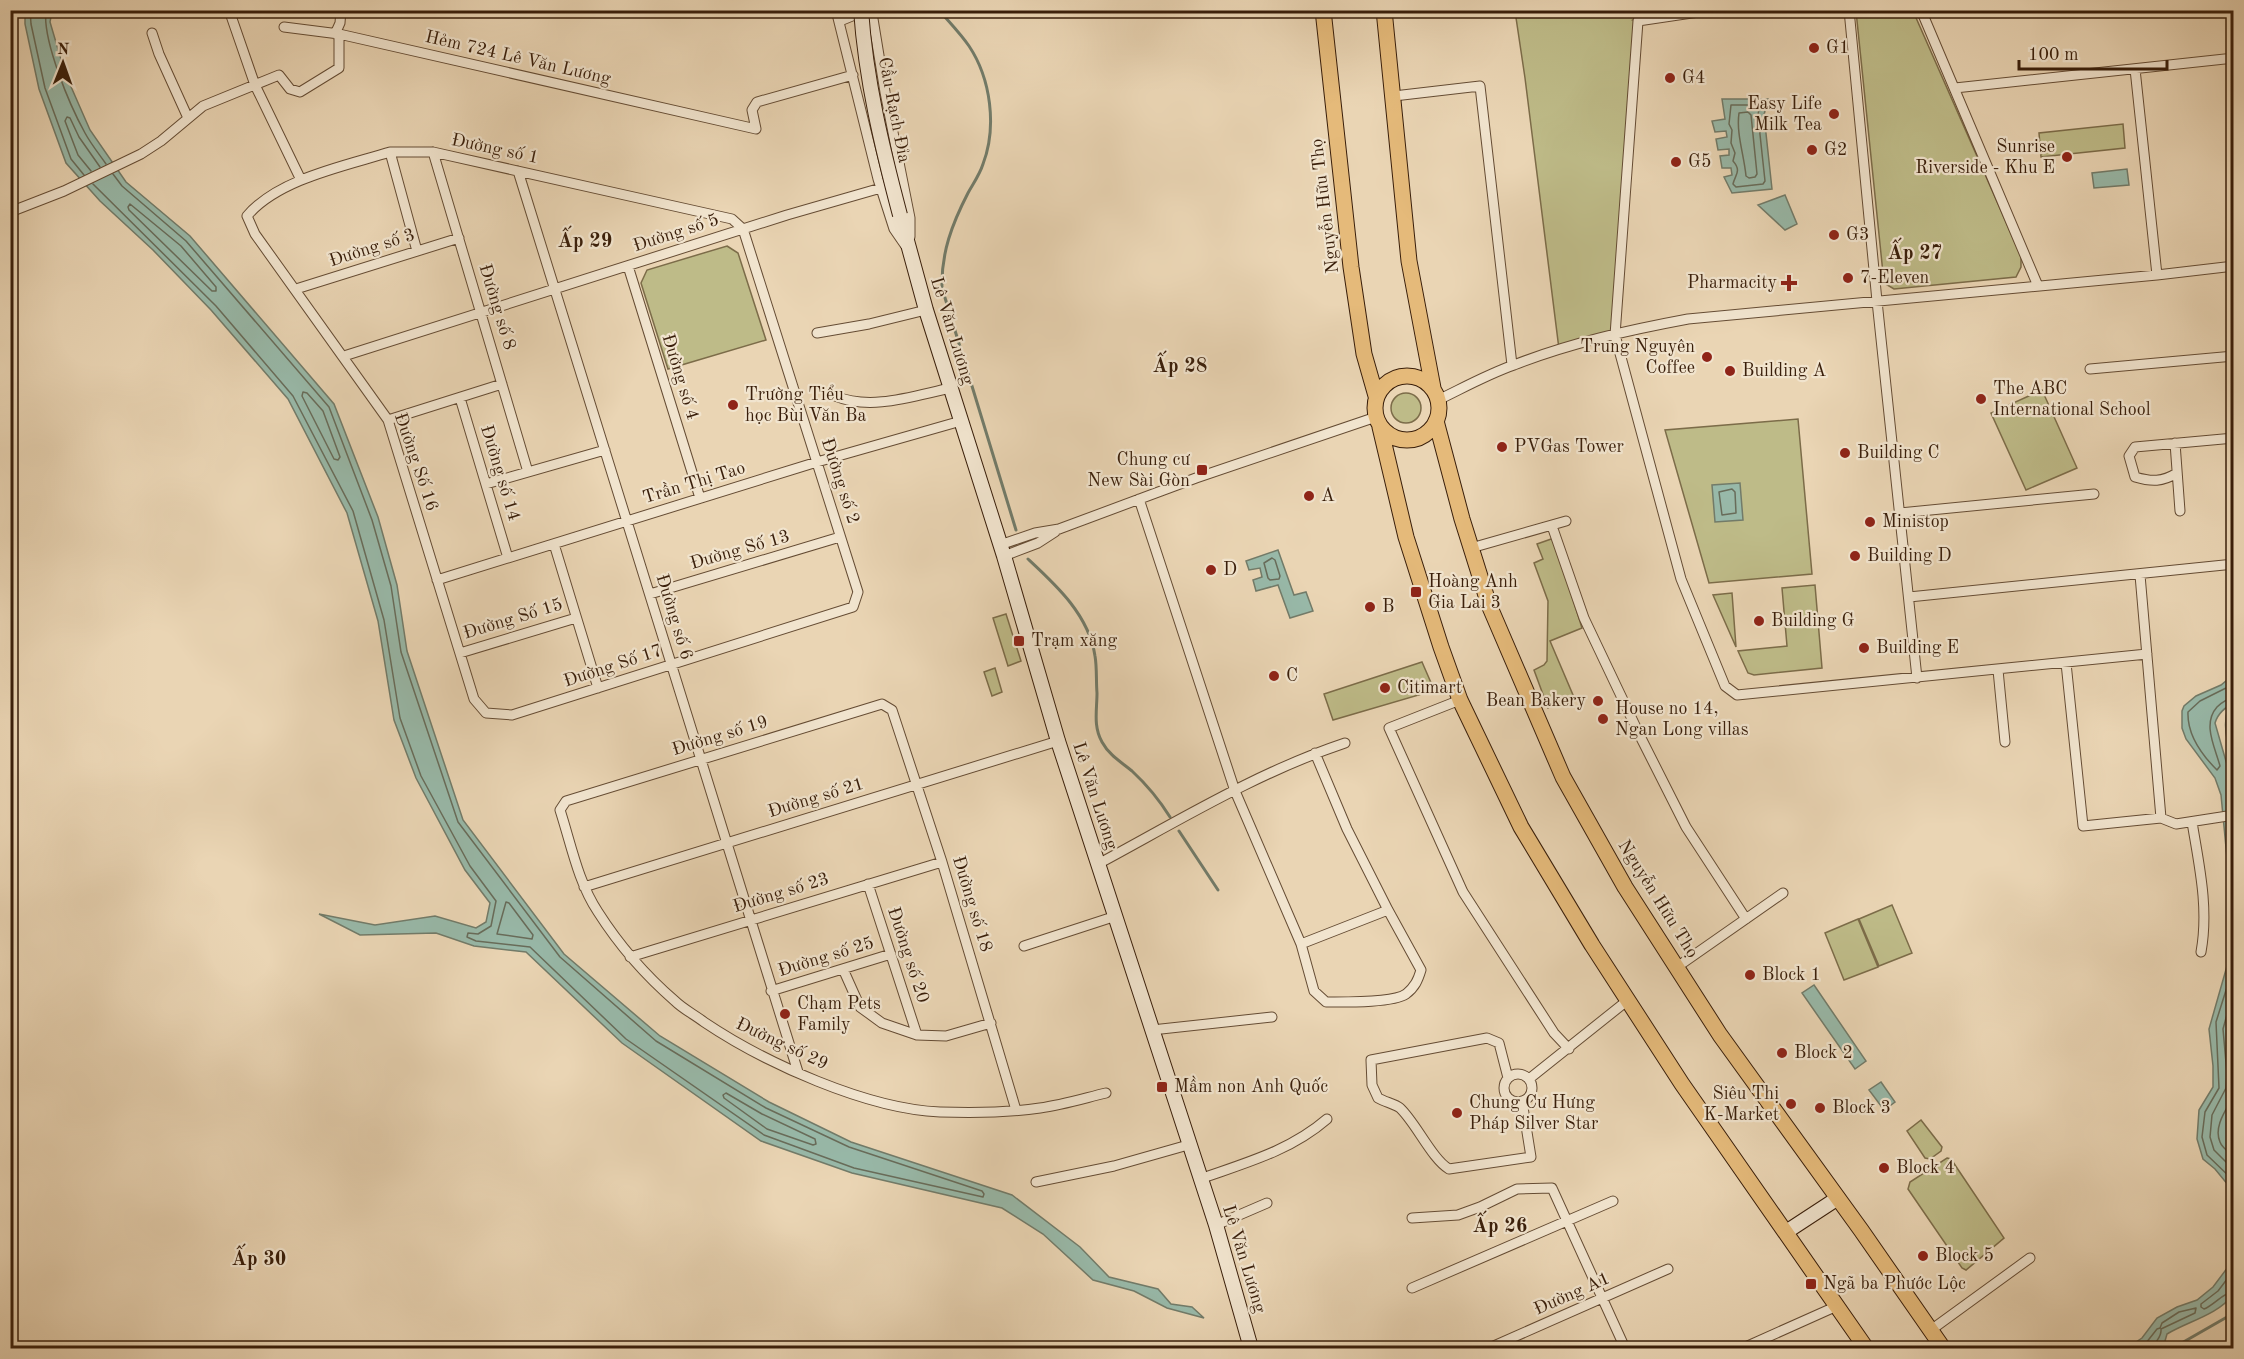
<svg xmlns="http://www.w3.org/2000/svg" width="2244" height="1359" viewBox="0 0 2244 1359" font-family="'Old Standard TT',serif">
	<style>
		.green { fill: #bebb88; stroke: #7c6c49; stroke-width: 1.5 }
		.water { fill: #98b9a9; stroke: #727b69; stroke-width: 1.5 }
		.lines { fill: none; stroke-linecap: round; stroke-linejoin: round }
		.shore { stroke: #686c5a; stroke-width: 1.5 }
		.stream { stroke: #727b69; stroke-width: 3 }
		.minor-casing { stroke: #654c34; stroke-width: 11 }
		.secondary-casing { stroke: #391e0a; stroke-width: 16 }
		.primary-casing { stroke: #391e0a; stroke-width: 17 }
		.minor { stroke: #f1e4ce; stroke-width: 9 }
		.secondary { stroke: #f1e4ce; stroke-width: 14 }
		.primary { stroke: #e5ba7a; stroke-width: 15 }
		.secondary-bridge-casing { stroke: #391e0a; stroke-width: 16; stroke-linecap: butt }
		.secondary-bridge { stroke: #f1e4ce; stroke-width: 14 }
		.poi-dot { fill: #8f2418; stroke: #f1e4ce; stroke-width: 2 }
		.labels { text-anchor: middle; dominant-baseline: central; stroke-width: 4.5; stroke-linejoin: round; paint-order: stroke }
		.poi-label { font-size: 18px; fill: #391e0a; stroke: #f1e4ce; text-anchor: start }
		.street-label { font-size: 18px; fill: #391e0a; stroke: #f1e4ce }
		.neighbourhood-label { font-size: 20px; font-weight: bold; fill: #391e0a; stroke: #f1e4ce }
	</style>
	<rect width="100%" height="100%" fill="#ead5b4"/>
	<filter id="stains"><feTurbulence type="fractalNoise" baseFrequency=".00333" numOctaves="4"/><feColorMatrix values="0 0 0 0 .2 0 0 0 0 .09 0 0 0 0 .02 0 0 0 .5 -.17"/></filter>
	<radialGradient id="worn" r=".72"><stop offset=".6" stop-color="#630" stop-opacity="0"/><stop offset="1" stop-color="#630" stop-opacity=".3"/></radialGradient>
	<path class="green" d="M1515 11H1647L1646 13 1633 20 1638 21 1615 335 1559 349 1525 78Z
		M1856 11H1913L2021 256V267L2016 277 1894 289 1884 283Z
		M2123 124 2125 148 2041 157 2039 133Z
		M727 246 738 253 766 340 668 369 641 283 647 270Z
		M2042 390 2077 468 2026 490 1991 413Z
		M1391 408a15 15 0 1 1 30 0a15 15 0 1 1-30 0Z
		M1798 419 1812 574 1709 583 1665 430Z
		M1554 538 1582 628 1550 641 1573 695 1548 708 1534 670 1544 665 1547 661 1548 601 1534 563 1543 559 1537 544Z
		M1815 585 1822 668 1754 675 1748 673 1738 651 1787 646 1782 588Z
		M1732 593 1736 647 1713 595Z
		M1006 614 1021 661 1008 666 993 618Z
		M1422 662 1432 685 1429 692 1333 720 1324 694Z
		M995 668 1002 692 992 696 984 672Z
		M1892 905 1912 953 1879 966 1859 919Z
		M1858 919 1878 967 1844 980 1825 933Z
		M1921 1120 1942 1147 1941 1151 1930 1159 1925 1158 1907 1131Z
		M1947 1158 1951 1159 2004 1238 1966 1270 1962 1268 1908 1189 1910 1182Z"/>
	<path class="water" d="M25 11H52L50 22 65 73 90 130 126 182 190 236 334 404 378 517 397 585 407 651 463 820 564 954 660 1036 769 1102 851 1142 1012 1195 1080 1247 1109 1277 1158 1289 1171 1304 1192 1307 1204 1318 1167 1308 1134 1291 1093 1280 1043 1234 1002 1208 852 1173 761 1141 622 1043 526 952 474 946 436 933 360 935 319 914 375 925 435 916 476 928 486 922 490 903 465 870 416 778 394 720 378 621 347 513 288 399 211 310 153 250 100 201 66 163 39 89 25 24Z
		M1722 99H1768L1764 115 1772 189 1732 193 1724 177 1732 175 1731 168H1722L1720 156 1729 155V149L1718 150 1716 139 1727 137 1726 131 1715 132 1712 121 1725 119Z
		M2127 169 2129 185 2094 188 2092 173Z
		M1785 195 1797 224 1785 230 1758 205Z
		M1740 483 1743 520 1715 522 1712 485Z
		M1278 550 1294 595 1306 592 1313 611 1290 618 1278 585 1256 591 1253 580 1262 577 1260 568 1249 570 1246 561Z
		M2233 675V703C2225 708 2218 713 2215 723L2234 789 2233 1191 2215 1169 2203 1159 2197 1139 2199 1110 2213 1087V1066L2209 1029 2227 966 2229 879 2221 795 2215 778 2186 739 2182 728V711L2184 706 2196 696 2221 685Z
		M1814 985 1866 1061 1855 1069 1802 993Z
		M1881 1082 1895 1102 1884 1110 1869 1090Z
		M2233 1252V1295C2217 1315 2189 1321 2167 1334L2165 1341 2158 1348H2127L2142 1338 2157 1318 2177 1307 2197 1300 2213 1287 2228 1267Z"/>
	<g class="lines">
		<path class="shore" d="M30 10 31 24 45 88 71 159 84 175
			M46 10C42 40 70 106 85 133 91 144 99 154 106 164
			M1731 105H1757L1759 107 1758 116 1765 181 1763 184 1736 187 1733 184C1735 175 1742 171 1733 161L1735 153 1731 143 1732 130 1729 124Z
			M1748 112 1751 115 1757 174 1755 177 1749 178 1746 176C1744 155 1736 133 1739 113Z
			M91 171 78 155 65 121 67 117 70 118 79 137 100 167
			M93 184 216 306 293 396 353 511 384 620 400 718 421 776 470 866 496 901 491 926 478 934 468 933 467 937 476 941 530 947 626 1039 764 1135 854 1168 983 1197 984 1194 982 1191 849 1147 766 1108 656 1041 560 957 458 822 401 652 391 586 372 520 329 407 186 241 122 186 113 174
			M130 204 181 246 216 287V291H212L129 210 128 207Z
			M303 392 307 393 323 411 340 457 338 460 334 459 302 396Z
			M1732 489 1735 492 1736 513 1722 515 1719 492Z
			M1272 558 1275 560 1280 576 1279 579 1270 580 1268 578 1264 563Z
			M2234 684 2200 701 2188 712C2187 735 2201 754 2217 770L2220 766C2215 747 2202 724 2217 707 2222 702 2227 699 2234 698
			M506 902 509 903 533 935 532 939 497 934Z
			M2234 953 2233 968 2216 1022 2219 1088 2205 1112 2202 1137 2207 1155 2234 1181
			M2234 989 2223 1029 2227 1074 2226 1088 2212 1115 2210 1137 2214 1150 2234 1170
			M726 1093 762 1114 815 1139 816 1144 813 1145 767 1129 724 1098 723 1095Z
			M2234 1095C2227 1109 2213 1126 2220 1142 2222 1148 2229 1152 2234 1156
			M2234 1270 2218 1291 2201 1304V1307L2204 1309C2214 1305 2223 1293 2234 1291
			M2137 1348 2146 1343 2157 1329 2160 1328 2162 1323 2179 1312 2196 1308 2195 1313 2161 1329C2162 1338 2154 1341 2154 1348"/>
		<path class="stream" d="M939 10C949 22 960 33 969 46 991 79 997 127 983 164 980 174 973 184 968 193 952 224 941 253 942 288L1016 530
			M1028 559C1056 585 1089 615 1095 656 1097 667 1096 681 1097 693 1097 710 1093 726 1102 742 1109 755 1121 762 1132 771 1146 784 1160 801 1170 817
			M2234 694C2222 716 2225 738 2234 760
			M2231 786 2234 766
			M1179 831 1218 890
			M2228 1181 2234 1209
			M2173 1348 2234 1313"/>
		<defs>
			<path id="minor" d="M229 10 255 85 301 180
				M836 10 878 179 894 229 905 245
				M1712 10 1638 21 1615 335 1681 579 1725 686 1737 695 2147 654
				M1849 10 1877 301 1917 678
				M1921 10 2038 286
				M2231 10 2234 17
				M840 21 862 12 869 14 873 19 885 92 910 218V237
				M284 27 339 34
				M152 33 159 54 188 118
				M335 34 340 23 341 10
				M2135 69 2157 275
				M1955 88 2234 58
				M1394 96 1480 86 1512 365
				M390 152H433L732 219 743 229 858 592 853 607 512 715 486 713 474 699 388 420 255 234 247 216C278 179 345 166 390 152Z
				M390 152 417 251
				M433 152 528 472
				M518 171 798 1072
				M10 212 64 191 141 154 161 141 203 106 279 75 290 89 300 92 339 68V34L756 129 752 110 757 102 853 75
				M628 266 700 498
				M296 289 459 238
				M817 333 869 324 926 310
				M344 356 787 215 881 188
				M2090 369 2234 356
				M835 396C871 411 913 396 951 388
				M460 398 508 558
				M1438 400C1463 388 1488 374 1514 365 1570 343 1629 330 1688 319L2157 275 2234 266
				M388 420 502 384
				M2175 443 2180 511
				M2177 473C2162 482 2152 482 2135 477L2129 456 2135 447 2234 438
				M486 484 605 450
				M1139 499 1235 791 1301 944 1314 991 1326 1002C1343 1002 1393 1003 1406 994 1415 987 1418 980 1421 970L1388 910 1347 829 1315 753
				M1900 513 2094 494
				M1552 526 1584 618 1641 738 1686 827 1746 919
				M554 544 598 688
				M1000 545 1035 533 1059 529 1196 478 1376 417
				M1471 548 1566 521
				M1004 556 1038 543 1055 532
				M2140 575 2161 818
				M437 580 817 462 961 421
				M650 594 840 537
				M1909 597 2234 564
				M460 653 576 618
				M2066 663 2083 826 2161 818 2176 824 2234 815
				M1998 670 2005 742
				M1460 700 1389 728 1463 892 1554 1033 1569 1049
				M2192 822C2199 865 2209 908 2201 952
				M1098 864C1178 821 1258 772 1345 743
				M868 884 917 1035
				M584 887 1058 741
				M1301 944 1388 910
				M1024 946 1116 916
				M630 957 942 862
				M1677 967 1783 893
				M843 969 860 1007 882 1023 917 1035 946 1036 991 1023
				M771 991 891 954
				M1152 1030 1272 1017
				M1504 1088a14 14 0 1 1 28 0a14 14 0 1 1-28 0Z
				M1508 1078 1499 1043 1487 1038 1371 1060 1372 1085 1378 1098C1385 1102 1395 1104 1400 1108 1416 1123 1432 1159 1449 1169L1531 1157 1522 1101
				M1529 1079 1628 1000
				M1016 1110 942 862 892 710 882 704 566 801 560 810C571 844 578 882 598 912 619 945 645 975 675 1001 683 1009 695 1015 704 1022 765 1063 867 1109 940 1112 973 1113 1008 1113 1040 1108 1062 1105 1085 1098 1106 1093
				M1200 1179C1245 1163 1290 1151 1327 1119
				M1036 1182 1114 1166 1188 1145
				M1412 1218 1458 1215 1480 1207 1517 1189 1552 1188 1625 1348
				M1216 1225 1267 1203
				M1412 1288 1613 1201
				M1931 1330 2030 1258
				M1489 1348 1668 1269
				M1743 1348 1837 1306"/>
			<path id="secondary" d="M900 215 926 310 1004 556 1058 741 1216 1225 1251 1348
				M1786 1232 1838 1198"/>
			<path id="primary" d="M1323 10 1351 267 1364 354 1376 396
				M1384 10 1409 261 1433 388
				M1375 408a32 32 0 1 1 64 0a32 32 0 1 1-64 0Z
				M1436 421 1462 519 1489 605 1563 777 1625 887 1720 1035 1861 1230 1943 1348
				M1380 427 1406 537 1441 647 1460 700 1521 827 1592 945 1682 1084 1866 1348"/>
		</defs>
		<use href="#minor" class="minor-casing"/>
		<use href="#secondary" class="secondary-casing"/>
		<use href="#primary" class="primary-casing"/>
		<use href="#minor" class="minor"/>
		<use href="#secondary" class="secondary"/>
		<use href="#primary" class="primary"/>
		<defs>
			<path id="secondary-bridge" d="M861 10C866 81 882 147 900 215"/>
		</defs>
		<use href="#secondary-bridge" class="secondary-bridge-casing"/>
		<use href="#secondary-bridge" class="secondary-bridge"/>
	</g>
	<g class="poi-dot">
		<circle cx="1814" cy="48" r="6"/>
		<circle cx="1670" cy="78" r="6"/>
		<circle cx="1834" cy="114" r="6"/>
		<circle cx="1812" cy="150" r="6"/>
		<circle cx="2067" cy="157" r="6"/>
		<circle cx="1676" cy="162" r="6"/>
		<circle cx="1834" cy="235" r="6"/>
		<circle cx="1848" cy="278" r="6"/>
		<path d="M1786 274h6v6h6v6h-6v6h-6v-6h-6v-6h6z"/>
		<circle cx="1707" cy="357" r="6"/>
		<circle cx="1730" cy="371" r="6"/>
		<circle cx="1981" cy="399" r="6"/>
		<circle cx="733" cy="405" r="6"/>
		<circle cx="1502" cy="447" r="6"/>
		<circle cx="1845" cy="453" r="6"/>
		<rect x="1196" y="464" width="12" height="12" rx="3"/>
		<circle cx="1309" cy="496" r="6"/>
		<circle cx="1870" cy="522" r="6"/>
		<circle cx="1855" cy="556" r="6"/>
		<circle cx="1211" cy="570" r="6"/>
		<rect x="1410" y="586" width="12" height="12" rx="3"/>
		<circle cx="1370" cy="607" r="6"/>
		<circle cx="1759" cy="621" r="6"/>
		<rect x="1013" y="635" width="12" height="12" rx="3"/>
		<circle cx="1864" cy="648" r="6"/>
		<circle cx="1274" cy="676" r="6"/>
		<circle cx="1385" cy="688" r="6"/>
		<circle cx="1598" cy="701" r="6"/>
		<circle cx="1603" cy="719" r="6"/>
		<circle cx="1750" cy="975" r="6"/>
		<circle cx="785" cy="1014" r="6"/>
		<circle cx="1782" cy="1053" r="6"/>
		<rect x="1156" y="1081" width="12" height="12" rx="3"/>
		<circle cx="1791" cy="1104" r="6"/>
		<circle cx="1820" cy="1108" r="6"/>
		<circle cx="1457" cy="1113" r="6"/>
		<circle cx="1884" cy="1168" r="6"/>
		<circle cx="1923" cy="1256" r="6"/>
		<rect x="1805" y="1278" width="12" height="12" rx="3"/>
	</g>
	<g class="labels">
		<g class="poi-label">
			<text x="1826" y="48">G1</text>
			<text x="1682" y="78">G4</text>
			<text x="1822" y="104" text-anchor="end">Easy Life<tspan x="1822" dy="21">Milk Tea</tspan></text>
			<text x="2055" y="147" text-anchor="end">Sunrise<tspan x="2055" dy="21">Riverside - Khu E</tspan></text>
			<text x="1824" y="150">G2</text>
			<text x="1688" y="162">G5</text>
			<text x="1846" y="235">G3</text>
			<text x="1860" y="278">7-Eleven</text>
			<text x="1777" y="283" text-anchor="end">Pharmacity</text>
			<text x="1695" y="347" text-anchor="end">Trung Nguyên<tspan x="1695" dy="21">Coffee</tspan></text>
			<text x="1742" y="371">Building A</text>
			<text x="1993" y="389">The ABC<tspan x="1993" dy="21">International School</tspan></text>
			<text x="745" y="395">Trường Tiểu<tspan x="745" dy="21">học Bùi Văn Ba</tspan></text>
			<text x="1514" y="447">PVGas Tower</text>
			<text x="1857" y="453">Building C</text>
			<text x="1190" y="460" text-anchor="end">Chung cư<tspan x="1190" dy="21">New Sài Gòn</tspan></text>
			<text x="1321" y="496">A</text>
			<text x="1882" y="522">Ministop</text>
			<text x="1867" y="556">Building D</text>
			<text x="1223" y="570">D</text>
			<text x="1428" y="582">Hoàng Anh<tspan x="1428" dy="21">Gia Lai 3</tspan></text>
			<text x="1382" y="607">B</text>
			<text x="1771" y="621">Building G</text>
			<text x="1031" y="641">Trạm xăng</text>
			<text x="1876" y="648">Building E</text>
			<text x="1286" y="676">C</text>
			<text x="1397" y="688">Citimart</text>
			<text x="1586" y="701" text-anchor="end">Bean Bakery</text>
			<text x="1615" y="709">House no 14,<tspan x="1615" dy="21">Ngan Long villas</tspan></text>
			<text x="1762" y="975">Block 1</text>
			<text x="797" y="1004">Chạm Pets<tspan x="797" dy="21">Family</tspan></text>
			<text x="1794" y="1053">Block 2</text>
			<text x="1174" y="1087">Mầm non Anh Quốc</text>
			<text x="1779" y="1094" text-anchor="end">Siêu Thị<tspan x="1779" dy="21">K-Market</tspan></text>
			<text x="1469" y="1103">Chung Cư Hưng<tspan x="1469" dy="21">Pháp Silver Star</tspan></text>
			<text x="1832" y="1108">Block 3</text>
			<text x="1896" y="1168">Block 4</text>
			<text x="1935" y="1256">Block 5</text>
			<text x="1823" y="1284">Ngã ba Phước Lộc</text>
		</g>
		<g class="street-label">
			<text transform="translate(518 58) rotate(13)">Hẻm 724 Lê Văn Lương</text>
			<text transform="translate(894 110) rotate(79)">Cầu Rạch Đỉa</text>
			<text transform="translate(495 149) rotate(12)">Đường số 1</text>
			<text transform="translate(1325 206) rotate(-97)">Nguyễn Hữu Thọ</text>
			<text transform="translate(676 233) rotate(-18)">Đường số 5</text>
			<text transform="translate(372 248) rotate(-18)">Đường số 3</text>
			<text transform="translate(497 307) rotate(73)">Đường số 8</text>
			<text transform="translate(952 331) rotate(73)">Lê Văn Lương</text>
			<text transform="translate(680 377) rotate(73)">Đường số 4</text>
			<text transform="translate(416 462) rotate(71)">Đường Số 16</text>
			<text transform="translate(500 473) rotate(73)">Đường số 14</text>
			<text transform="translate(840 481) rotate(72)">Đường số 2</text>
			<text transform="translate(694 483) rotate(-17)">Trần Thị Tao</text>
			<text transform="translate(740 550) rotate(-16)">Đường Số 13</text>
			<text transform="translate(674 617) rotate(73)">Đường số 6</text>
			<text transform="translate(513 619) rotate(-17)">Đường Số 15</text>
			<text transform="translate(613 666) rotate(-18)">Đường Số 17</text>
			<text transform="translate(720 736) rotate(-17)">Đường số 19</text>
			<text transform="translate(1095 796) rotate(72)">Lê Văn Lương</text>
			<text transform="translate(816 798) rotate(-17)">Đường số 21</text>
			<text transform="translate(781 893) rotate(-17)">Đường số 23</text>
			<text transform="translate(1658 899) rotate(58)">Nguyễn Hữu Thọ</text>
			<text transform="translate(972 904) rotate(73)">Đường số 18</text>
			<text transform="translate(908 955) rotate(72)">Đường số 20</text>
			<text transform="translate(826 957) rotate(-17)">Đường số 25</text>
			<text transform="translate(782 1044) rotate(25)">Đường số 29</text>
			<text transform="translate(1244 1259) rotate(73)">Lê Văn Lương</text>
			<text transform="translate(1572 1294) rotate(-24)">Đường A1</text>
		</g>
		<g class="neighbourhood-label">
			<text x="585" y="242">Ấp 29</text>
			<text x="1915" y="254">Ấp 27</text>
			<text x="1180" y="367">Ấp 28</text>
			<text x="1500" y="1227">Ấp 26</text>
			<text x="259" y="1260">Ấp 30</text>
		</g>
	</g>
	<rect width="2244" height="1359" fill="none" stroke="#ead5b4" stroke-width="36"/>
	<rect x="12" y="12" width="2220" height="1335" fill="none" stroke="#391e0a" stroke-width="3"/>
	<rect x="18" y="18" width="2208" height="1323" fill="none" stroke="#391e0a" stroke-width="1.5"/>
	<g transform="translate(63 63) rotate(1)" stroke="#f1e4ce" stroke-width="4.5" paint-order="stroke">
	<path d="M0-4.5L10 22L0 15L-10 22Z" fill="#391e0a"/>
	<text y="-9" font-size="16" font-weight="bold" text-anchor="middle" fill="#391e0a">N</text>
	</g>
	<path d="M2019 60v9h148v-9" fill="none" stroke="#391e0a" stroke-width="3"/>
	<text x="2028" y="60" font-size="18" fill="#391e0a" stroke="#f1e4ce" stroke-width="4.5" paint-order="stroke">100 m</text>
	<rect width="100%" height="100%" filter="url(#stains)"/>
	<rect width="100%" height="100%" fill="url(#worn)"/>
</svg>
